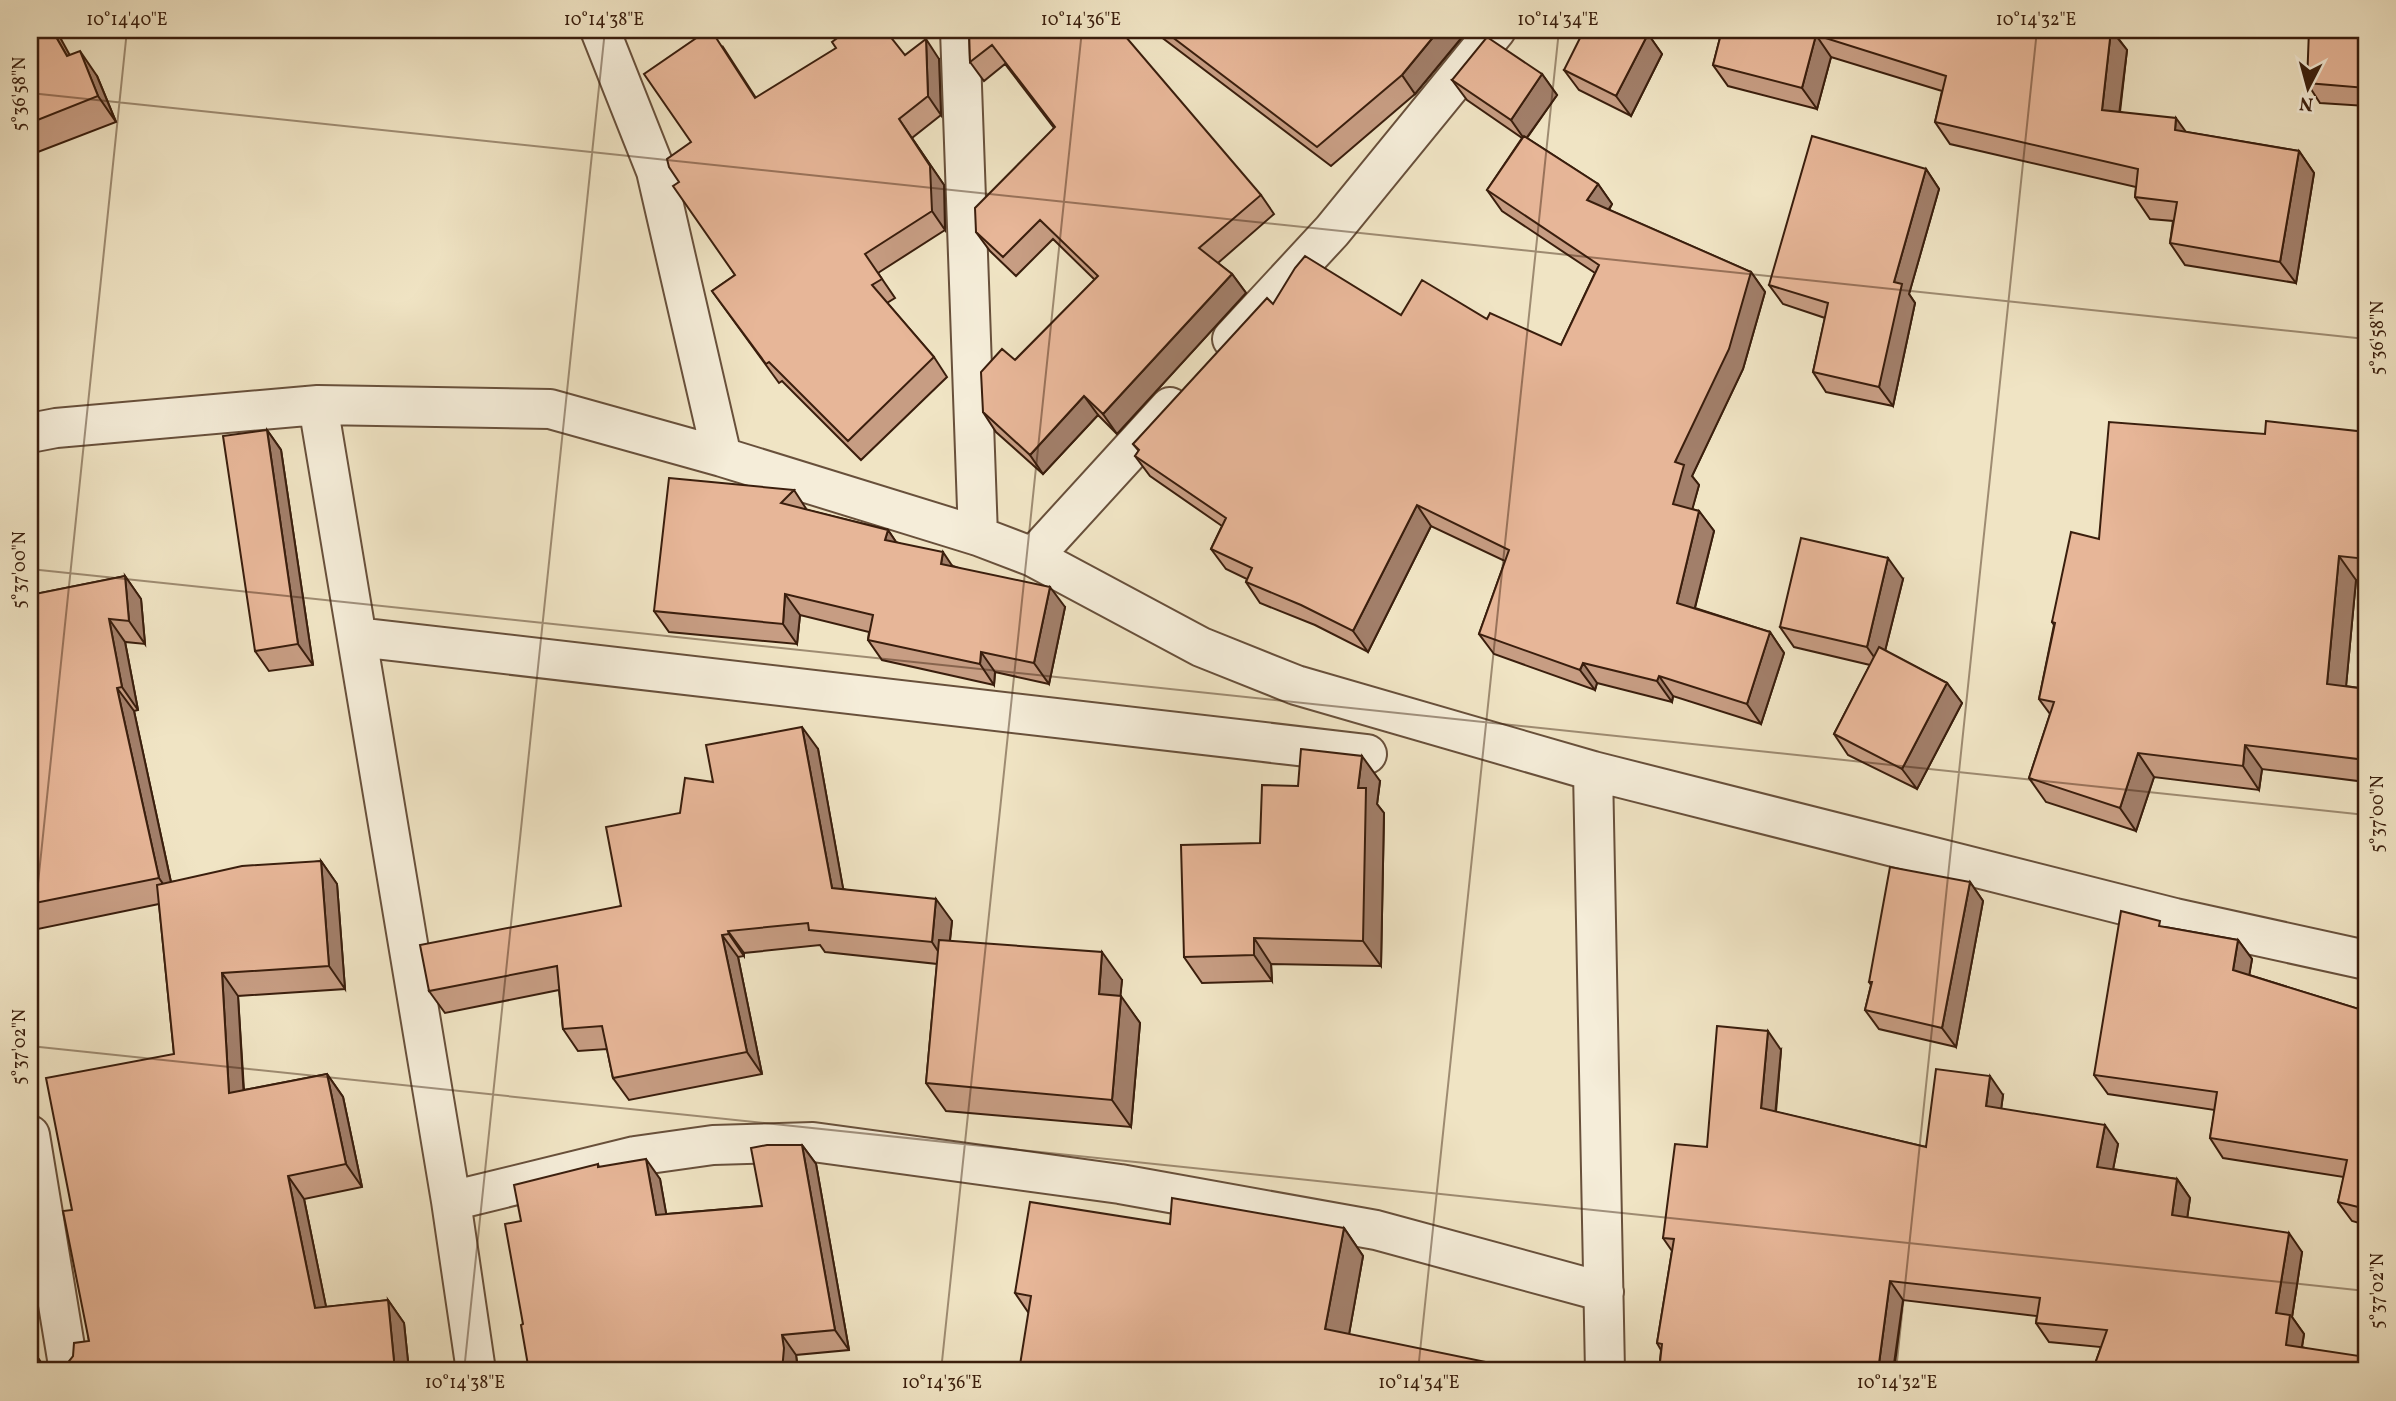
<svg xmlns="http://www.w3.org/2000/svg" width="2396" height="1401" viewBox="0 0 2396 1401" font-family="Vollkorn,serif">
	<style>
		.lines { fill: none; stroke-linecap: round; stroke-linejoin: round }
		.minor-casing { stroke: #68503b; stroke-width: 42 }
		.minor { stroke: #f5edd9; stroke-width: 38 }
		.wall { fill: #c79d83; stroke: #3a1e0d; stroke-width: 2 }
		.shaded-wall { fill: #a27f6a; stroke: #3a1e0d; stroke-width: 2 }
		.building { fill: #e7b698; stroke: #3a1e0d; stroke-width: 2 }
		.ticks { fill: none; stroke: #3a1e0d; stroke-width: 2; stroke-opacity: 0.45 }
		.neatline { fill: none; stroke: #3a1e0d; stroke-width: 2.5 }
		.ticks-label { font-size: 18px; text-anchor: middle; fill: #3a1e0d }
	</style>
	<rect width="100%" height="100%" fill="#f0e4c4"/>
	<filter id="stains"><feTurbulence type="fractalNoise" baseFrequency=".00286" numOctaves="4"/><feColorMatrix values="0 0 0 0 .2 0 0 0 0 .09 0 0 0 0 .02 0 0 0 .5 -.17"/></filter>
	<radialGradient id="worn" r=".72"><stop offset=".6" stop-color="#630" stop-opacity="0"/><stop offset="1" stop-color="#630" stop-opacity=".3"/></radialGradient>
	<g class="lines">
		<defs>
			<path id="minor" d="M600 30 656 171 722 457
				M960 30 978 536
				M1232 339 1332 231 1496 30
				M318 405 451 1201 476 1371
				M30 433 56 428 318 405 550 409 722 457 978 536 1033 557 1201 647 1296 685 1593 771 2175 918 2366 960
				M1033 557 1170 407
				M357 637 1367 754
				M1593 771 1605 1371
				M30 1135 69 1371
				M451 1201 635 1156 713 1145 813 1142 1120 1184 1376 1230 1604 1292"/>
		</defs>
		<use href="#minor" class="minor-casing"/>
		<use href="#minor" class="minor"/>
	</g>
	<path class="wall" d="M30 30 70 55 97 76 116 122 30 155Z
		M969 30 1261 195 1274 214 1218 263 1232 274 1246 293 1117 434 1098 415 1043 474 996 432 983 412 1015 360 1095 280 1053 239 1016 276 990 251 976 232 1054 128 1005 64 984 81 970 62Z
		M1152 30H1468L1415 94 1331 166Z
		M1722 30H2112L2127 50 2120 112 2186 132 2299 151 2314 173 2296 283 2185 265 2170 243 2173 221 2150 219 2135 197 2136 187 1950 144 1935 122 1942 91 1831 57 1817 109 1728 86 1713 65Z
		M2366 30V106L2320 103 2307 83Z
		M1648 34 1662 54 1631 116 1579 90 1564 70Z
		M723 47 756 98 905 55 939 59 941 115 912 138 944 185 945 230 878 273 895 298 887 303 934 357 947 377 861 460 782 381 779 383 712 291 735 275 679 182 691 142Z
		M1542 74 1557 95 1527 138 1598 184 1612 204 1609 210 1751 272 1765 292 1743 369 1692 476 1699 485 1692 509 1699 511 1714 531 1695 608 1770 632 1784 653 1761 724 1673 696 1672 702 1597 683 1595 690 1494 654 1479 634 1505 561 1431 526 1368 652 1315 625 1260 603 1246 582 1247 579 1226 569 1211 549 1222 526 1150 476 1135 456 1139 451 1133 444 1273 304 1401 315 1487 319 1561 345 1595 273 1502 211 1487 190 1522 138 1467 100 1452 80Z
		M1926 169 1939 189 1909 294 1915 303 1893 406 1826 392 1813 372 1825 318 1783 304 1769 285Z
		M267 430 281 450 313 665 269 671 255 651Z
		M2366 432V581L2356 580 2346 686 2366 689V782L2262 769 2259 790 2154 777 2136 831 2046 802 2029 778 2050 714 2039 699 2054 625 2052 622 2099 539 2265 434Z
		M794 490 807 510 888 530 896 542 953 566 1065 607 1049 684 995 672 994 685 882 660 868 640 869 632 800 615 797 644 669 632 654 611Z
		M125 576 141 599 145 644 125 642 138 710 134 711 171 882 321 861 337 884 345 989 238 996 244 1090 327 1074 343 1097 362 1187 304 1199 326 1307 388 1300 404 1323 409 1371H30L31 1348 45 1368 57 1369 66 1365 89 1341 72 1210 174 1054 159 904 38 929 30 918V595Z
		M1903 579 1885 651 1947 683 1962 703 1917 789 1848 755 1834 734 1870 665 1794 647 1780 627Z
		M818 749 843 889 952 921 950 941 1122 980 1120 996 1140 1023 1131 1127 946 1111 926 1083 937 964 825 952 820 945 744 953V956L738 957 762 1074 629 1100 613 1078 607 1049 578 1051 563 1029 559 990 445 1013 429 991 621 906 680 813 713 782Z
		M1380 781 1377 804 1384 813 1381 966 1271 964 1272 981 1202 983 1184 957 1298 786Z
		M1970 882 1983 901 1956 1047 1879 1029 1865 1010 1871 985 1869 982Z
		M2165 927 2238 940 2252 959 2249 975 2365 1011 2366 999V1225L2352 1221 2338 1202 2344 1177 2223 1158 2210 1138 2215 1110 2108 1094 2094 1075Z
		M1781 1050 1776 1112 1926 1147 2003 1095 2001 1109 2118 1144 2113 1169 2177 1179 2190 1198 2187 1218 2302 1252 2292 1317 2304 1334 2302 1347 2366 1371H2101L2095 1364 2101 1347 2049 1342 2036 1323 2037 1316 1903 1300 1894 1371H1659L1661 1350 1657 1343 1672 1251 1663 1238 1707 1147Z
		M802 1145 816 1164 849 1350 796 1355 798 1368 523 1324 521 1221 598 1164 599 1167 660 1179 666 1214 762 1206Z
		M1170 1224 1344 1228 1363 1256 1349 1334 1028 1312 1015 1293Z"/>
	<path class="shaded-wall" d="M52 30H56L84 81 67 56Z
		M1439 30H1468L1415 94 1402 75Z
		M2111 30 2127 50 2117 131 2102 110Z
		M1648 34 1662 54 1631 116 1616 96Z
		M1816 35 1831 57 1817 109 1802 88Z
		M926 39 939 59 941 115 928 96Z
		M80 51 97 76 116 122 98 96Z
		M1542 74 1557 95 1525 140 1511 120Z
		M2176 118 2191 139 2175 130Z
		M899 119 944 185 945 230 932 211Z
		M2299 151 2314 173 2296 283 2280 262Z
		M1926 169 1939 189 1909 294 1915 303 1893 406 1879 387 1894 282Z
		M1598 184 1612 204 1601 221 1587 200Z
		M1751 272 1765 292 1743 369 1692 476 1699 485 1688 525 1673 504 1675 462Z
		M1232 274 1246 293 1117 434 1103 414Z
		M1084 396 1098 415 1043 474 1030 455Z
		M267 430 281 450 313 665 298 644Z
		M1417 505 1431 526 1368 652 1353 631Z
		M1699 511 1714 531 1691 623 1677 603Z
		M888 530 902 551 885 540Z
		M943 552 957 573 941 564Z
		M2339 556 2356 580 2344 708 2327 684Z
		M1888 558 1903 579 1881 667 1867 647Z
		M125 576 141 599 145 644 129 621Z
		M1050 587 1065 607 1049 684 1034 663Z
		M785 594 800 615 797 644 783 624Z
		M109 619 125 642 138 710 122 687Z
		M1770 632 1784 653 1761 724 1747 704Z
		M981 652 995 672 994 685 980 664Z
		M1583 663 1597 683 1595 690 1580 670Z
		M1659 676 1673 696 1672 702 1657 681Z
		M1947 683 1962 703 1917 789 1902 769Z
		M117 688 134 711 175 901 159 878Z
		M802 727 818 749 847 910 832 888Z
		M2245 745 2262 769 2259 790 2243 766Z
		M2138 753 2154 777 2136 831 2120 808Z
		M1362 756 1380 781 1377 804 1384 813 1381 966 1363 941 1358 788Z
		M321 861 337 884 345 989 329 966Z
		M1970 882 1983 901 1956 1047 1942 1028Z
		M936 899 952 921 947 965 932 942Z
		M728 931 744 953V956L729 934Z
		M722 935 738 957 762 1074 747 1052Z
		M1254 938 1271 964 1272 981 1254 955Z
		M2238 940 2252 959 2247 989 2233 970Z
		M1102 952 1122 980 1118 1022 1099 994Z
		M222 973 238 996 245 1116 229 1093Z
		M1121 996 1140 1023 1131 1127 1112 1100Z
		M1768 1031 1781 1050 1774 1127 1761 1108Z
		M327 1074 343 1097 362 1187 346 1164Z
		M1990 1076 2003 1095 1999 1125 1986 1106Z
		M2105 1125 2118 1144 2110 1185 2097 1167Z
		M802 1145 816 1164 849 1350 835 1330Z
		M646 1159 660 1179 670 1235 656 1215Z
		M288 1176 304 1199 331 1331 315 1308Z
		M2177 1179 2190 1198 2185 1234 2172 1215Z
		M1344 1228 1363 1256 1345 1357 1325 1329Z
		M2289 1233 2302 1252 2292 1317 2304 1334 2299 1364 2286 1345 2276 1313Z
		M1890 1281 1903 1300 1893 1371H1878Z
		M388 1300 404 1323 409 1371H395Z
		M782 1335 796 1355 798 1371H782Z
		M31 1348 47 1371 36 1362Z"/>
	<path class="building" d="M30 30H52L67 56 80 51 98 96 30 123Z
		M708 30H711L755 98 836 48 832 42 848 30H885L905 55 926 39 928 96 899 119 930 166 932 211 865 254 882 279 872 285 934 357 848 441 769 362 766 364 712 291 735 275 673 186 679 182 669 167 667 159 691 142 644 74Z
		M969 30H1120L1261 195 1199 248 1232 274 1103 414 1084 396 1030 455 983 412 981 372 1002 349 1015 360 1098 276 1040 220 1003 257 976 232 975 208 1055 127 992 45 970 62Z
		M1163 30H1439L1402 75 1317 147Z
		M1584 30H1640L1648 34 1616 96 1564 70Z
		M1722 30H2111L2102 110 2176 118 2175 130 2299 151 2280 262 2170 243 2177 202 2135 197 2138 169 1935 122 1946 76 1816 35 1802 88 1713 65Z
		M2309 30H2366V88L2307 83Z
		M1487 37 1542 74 1511 120 1452 80Z
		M1524 136 1598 184 1587 200 1751 272 1729 349 1675 462 1684 465 1673 504 1699 511 1677 603 1770 632 1747 704 1659 676 1657 681 1583 663 1580 670 1479 634 1509 550 1417 505 1353 631 1301 605 1246 582 1252 568 1211 549 1226 518 1135 456 1139 450 1133 444 1267 298 1273 304 1295 268 1305 256 1401 315 1422 280 1487 319 1490 313 1561 345 1599 265 1487 190Z
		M1812 136 1926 169 1894 282 1902 284 1879 387 1813 372 1828 303 1769 285Z
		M2266 421 2366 432V559L2339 556 2327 684 2366 689V760L2245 745 2243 766 2138 753 2120 808 2029 778 2054 702 2039 699 2055 623 2052 622 2071 532 2099 539 2109 422 2265 434Z
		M267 430 298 644 255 651 223 436Z
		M669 478 794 490 781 503 888 530 885 540 943 552 941 564 1050 587 1034 663 981 652 980 664 868 640 873 615 785 594 783 624 654 611Z
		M1801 538 1888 558 1867 647 1780 627Z
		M125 576 129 621 109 619 122 687 117 688 159 878 30 904V595Z
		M1879 647 1947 683 1902 769 1834 734Z
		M802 727 832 888 936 899 932 942 809 930 808 923 728 931 729 934 722 935 747 1052 613 1078 602 1026 563 1029 557 966 429 991 420 945 621 906 606 827 680 813 685 778 713 782 706 745Z
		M1301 749 1362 756 1358 788H1366L1363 941 1254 938V955L1184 957 1181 845 1260 843 1262 785 1298 786Z
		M321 861 329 966 222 973 229 1093 327 1074 346 1164 288 1176 315 1308 388 1300 395 1371H30V1348L36 1362 46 1369H57L66 1365 73 1356 74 1343 89 1341 63 1211 72 1210 46 1078 174 1054 157 885 242 866Z
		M1890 867 1970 882 1942 1028 1865 1010 1872 982H1869Z
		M2121 911 2160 921 2159 926 2238 940 2233 970 2365 1011 2366 999V1209L2338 1202 2347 1160 2210 1138 2217 1092 2094 1075Z
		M939 940 1102 952 1099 994 1121 996 1112 1100 926 1083Z
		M1717 1026 1768 1031 1761 1108 1926 1147 1936 1069 1990 1076 1986 1106 2105 1125 2097 1167 2177 1179 2172 1215 2289 1233 2276 1313 2290 1315 2286 1345 2366 1357V1371H2157L2095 1364 2107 1330 2036 1323 2040 1298 1890 1281 1878 1371H1659L1662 1344 1657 1343 1674 1239 1663 1238 1675 1144 1707 1147Z
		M767 1145H802L835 1330 782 1335 784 1348 782 1371H529L521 1325 523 1324 505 1224 521 1221 514 1185 598 1164V1167L646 1159 656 1215 762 1206 751 1148Z
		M1172 1198 1344 1228 1325 1329 1530 1371H1019L1031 1296 1015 1293 1030 1202 1170 1224Z"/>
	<path class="ticks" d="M30 93 2366 339M30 569 2366 815M30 960 127 30M30 1046 2366 1291M464 1371 605 30M941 1371 1082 30M1418 1371 1559 30M1896 1371 2037 30"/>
	<rect width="2396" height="1401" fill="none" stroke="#f0e4c4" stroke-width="77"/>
	<g transform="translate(2308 88) rotate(186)" stroke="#f5edd9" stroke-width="5" paint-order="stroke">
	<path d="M0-5L12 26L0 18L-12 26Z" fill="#3a1e0d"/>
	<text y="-10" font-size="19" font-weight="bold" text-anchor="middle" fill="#3a1e0d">N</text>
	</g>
	<rect x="38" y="38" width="2320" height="1324" class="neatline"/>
	<g class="ticks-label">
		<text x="127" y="25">10°14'40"E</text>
		<text x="604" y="25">10°14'38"E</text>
		<text x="1081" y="25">10°14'36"E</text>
		<text x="1558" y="25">10°14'34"E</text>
		<text x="2036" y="25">10°14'32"E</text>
		<text transform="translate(19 94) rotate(-90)" y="6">5°36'58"N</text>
		<text transform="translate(2377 338) rotate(-90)" y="6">5°36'58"N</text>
		<text transform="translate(19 570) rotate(-90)" y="6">5°37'00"N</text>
		<text transform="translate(2377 814) rotate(-90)" y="6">5°37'00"N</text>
		<text transform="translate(19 1047) rotate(-90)" y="6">5°37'02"N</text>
		<text transform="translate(2377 1291) rotate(-90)" y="6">5°37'02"N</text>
		<text x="465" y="1388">10°14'38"E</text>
		<text x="942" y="1388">10°14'36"E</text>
		<text x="1419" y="1388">10°14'34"E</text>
		<text x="1897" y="1388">10°14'32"E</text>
	</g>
	<rect width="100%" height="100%" filter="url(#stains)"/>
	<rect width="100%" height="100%" fill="url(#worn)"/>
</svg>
